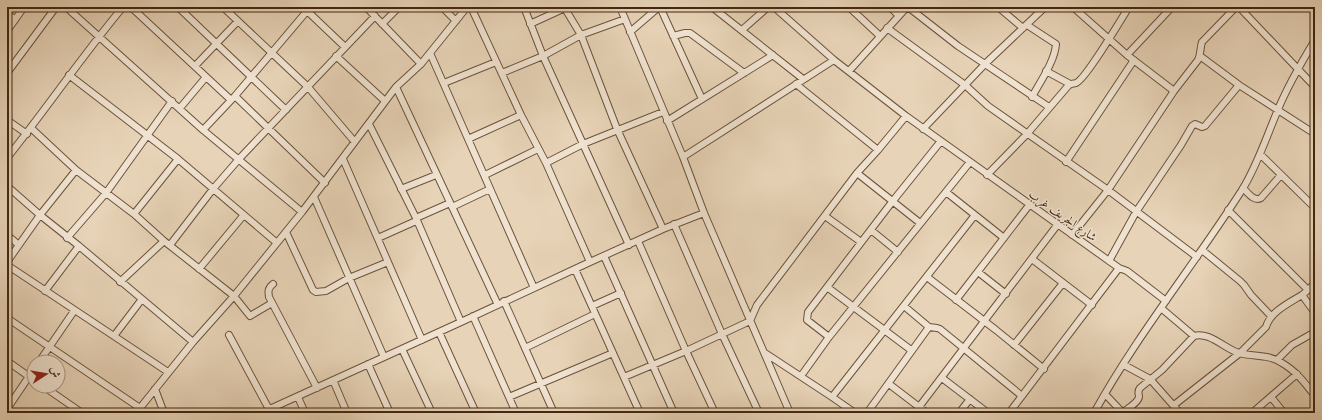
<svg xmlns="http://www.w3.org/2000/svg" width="1322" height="420" viewBox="0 0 1322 420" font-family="'Libre Caslon Text',Amiri,serif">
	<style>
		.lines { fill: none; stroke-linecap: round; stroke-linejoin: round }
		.minor-casing { stroke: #6b533a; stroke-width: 8 }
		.minor { stroke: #efe2d0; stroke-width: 6 }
		.labels { text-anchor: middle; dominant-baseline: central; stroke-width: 3; stroke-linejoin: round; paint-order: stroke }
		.street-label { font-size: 12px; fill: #422811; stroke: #efe2d0 }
	</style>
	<rect width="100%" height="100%" fill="#e7d3b7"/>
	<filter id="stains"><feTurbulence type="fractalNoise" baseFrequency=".005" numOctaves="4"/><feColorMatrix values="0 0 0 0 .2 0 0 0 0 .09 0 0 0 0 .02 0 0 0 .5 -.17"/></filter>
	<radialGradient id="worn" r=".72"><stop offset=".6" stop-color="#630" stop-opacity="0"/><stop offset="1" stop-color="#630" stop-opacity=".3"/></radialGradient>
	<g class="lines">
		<defs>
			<path id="minor" d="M66 7 203 130 302 212
				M131 7 231 100
				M178 7 286 110
				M223 7 308 87 354 141
				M303 7 345 47
				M366 7 421 64
				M442 7 456 21
				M471 7 521 115 546 163 590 262
				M524 7 543 56 629 245
				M564 7 581 35 617 129 663 229
				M620 7 683 157 704 213 790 413
				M660 7 702 99
				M712 7 803 79
				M774 7 834 60 906 116 1119 268 1009 413
				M849 7 880 36
				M890 7 899 16
				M908 7 958 46 1049 107
				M998 7 1023 28
				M1073 7 1127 55 1174 91
				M1239 7 1315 87
				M7 13 15 20
				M382 24 399 7
				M530 24 565 8 573 7
				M1027 25 1056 44C1055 61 1040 82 1032 97
				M887 28 965 85 988 106 1108 190 1197 257
				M742 30 768 7
				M7 31 24 7
				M630 32 659 7
				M673 36 685 33H690L744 73
				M430 53 534 288
				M1127 55 1172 7
				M336 56 385 101
				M1200 56 1239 85 1315 134
				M195 66 238 21
				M849 71 907 7
				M1046 71 1070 84
				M7 73 56 7
				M502 73 543 56 581 35 625 19
				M69 75 178 159 277 243
				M444 83 496 62
				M796 84 878 150
				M396 87 498 305
				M235 96 307 11
				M180 108 206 77
				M7 120 27 134
				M667 121 773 55
				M369 124 416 218 461 322
				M31 128 76 170 134 214 164 241 234 296 250 316 272 303
				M923 129 986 63 1045 7
				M203 130 235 96 325 183
				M468 139 521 115
				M1260 154 1315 208
				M683 157 834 60
				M7 158C47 108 82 56 123 7
				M343 159 422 340
				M1066 162 1134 60
				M546 163 583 144 663 112
				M857 173 920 223
				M485 175 538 149
				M987 175 1027 134 1068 86C1071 83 1073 84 1076 83 1086 79 1121 19 1129 7
				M7 186 40 215 79 246 193 342
				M1243 188C1248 193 1254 202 1261 198L1281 175
				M401 189 436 175
				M946 192 1004 238
				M314 197 384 357
				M1311 203 1315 195
				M452 207 490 189
				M1228 210 1308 290 1302 295 1315 313
				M134 214 178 159
				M825 216 861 242
				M416 218 450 203
				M674 224 722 334 759 413
				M871 230 898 252
				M286 232 313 290 316 292 326 291 349 278 388 262
				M7 235 19 245
				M1072 235 1108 190 1174 91 1198 60C1201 54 1200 48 1202 42L1236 7
				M67 238 106 193 172 101
				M378 238 416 221
				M638 241 686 351 715 413
				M170 245 213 189 239 159 375 16
				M1202 250 1240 281 1244 285 1251 295 1271 316
				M604 256 674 413
				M1032 259 1092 305
				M1109 261 1136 212 1181 145 1192 126 1195 124 1202 127 1205 126 1239 85
				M7 262 40 215 76 170
				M7 265 168 372
				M1119 268 1127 271 1166 301
				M199 269 243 216
				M575 269 640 413
				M978 272 1006 294
				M927 277 996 330 1044 369
				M120 282 164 241
				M273 284C268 288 268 291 269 297L317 388
				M827 287 911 350
				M1308 290 1315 283
				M45 291 79 246
				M956 300 1030 204
				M504 301 554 413
				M592 306 621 293
				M904 306 929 327 937 328 940 329 1022 396
				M1161 308 1194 336
				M473 316 516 413
				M7 318 140 408
				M439 332 476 413
				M229 335 271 413
				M114 336 142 299
				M829 337 807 320 808 312 892 202 941 141
				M1014 345 1063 283
				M525 348 595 314
				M402 349 432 413
				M765 353 832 397 855 413
				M1277 360 1292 345 1315 332
				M7 361 34 380
				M39 362 74 311
				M368 364 390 413
				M1124 365 1150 379 1180 413
				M801 376 829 337 970 162
				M624 377 686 351 750 321 757 305 857 173 878 150 906 116
				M942 378 988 413
				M333 380 347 413
				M889 384 927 413
				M43 386 82 413
				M155 389 164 413
				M1105 394 1123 413
				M298 397 305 413
				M509 397 613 353
				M832 397 975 215
				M1271 397 1284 413
				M1174 405 1240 353 1266 327C1270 312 1289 303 1302 295
				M919 407 1058 224
				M7 409 34 369
				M136 413 193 342 234 296 302 212 396 87 421 64 467 7
				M261 413 461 322 590 262 663 229 704 213
				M867 413 929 327
				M959 413 970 399
				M1094 413C1137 335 1194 265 1242 190 1257 166 1266 138 1277 112 1287 87 1301 63 1315 40
				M1122 413C1127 409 1138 403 1139 397 1139 393 1137 392 1140 388L1162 370 1194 336C1209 331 1225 349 1239 353 1253 357 1269 354 1282 363 1296 371 1305 383 1315 396
				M1252 413 1297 374"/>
		</defs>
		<use href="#minor" class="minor-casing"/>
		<use href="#minor" class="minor"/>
	</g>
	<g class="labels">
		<g class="street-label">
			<text transform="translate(1063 215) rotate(35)">شارع الجريف غرب</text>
		</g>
	</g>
	<rect width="1322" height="420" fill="none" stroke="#e7d3b7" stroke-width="24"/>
	<rect x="8" y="8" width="1306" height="404" fill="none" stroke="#422811" stroke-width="2"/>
	<rect x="12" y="12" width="1298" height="396" fill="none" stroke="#422811"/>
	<g transform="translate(46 374) rotate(78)"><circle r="19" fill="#efe2d0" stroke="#aa9884"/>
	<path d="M0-3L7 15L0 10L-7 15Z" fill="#8f2418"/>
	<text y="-6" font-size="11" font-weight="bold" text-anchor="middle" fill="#422811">ش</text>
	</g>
	<rect width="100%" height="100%" filter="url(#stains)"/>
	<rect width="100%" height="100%" fill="url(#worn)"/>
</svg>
